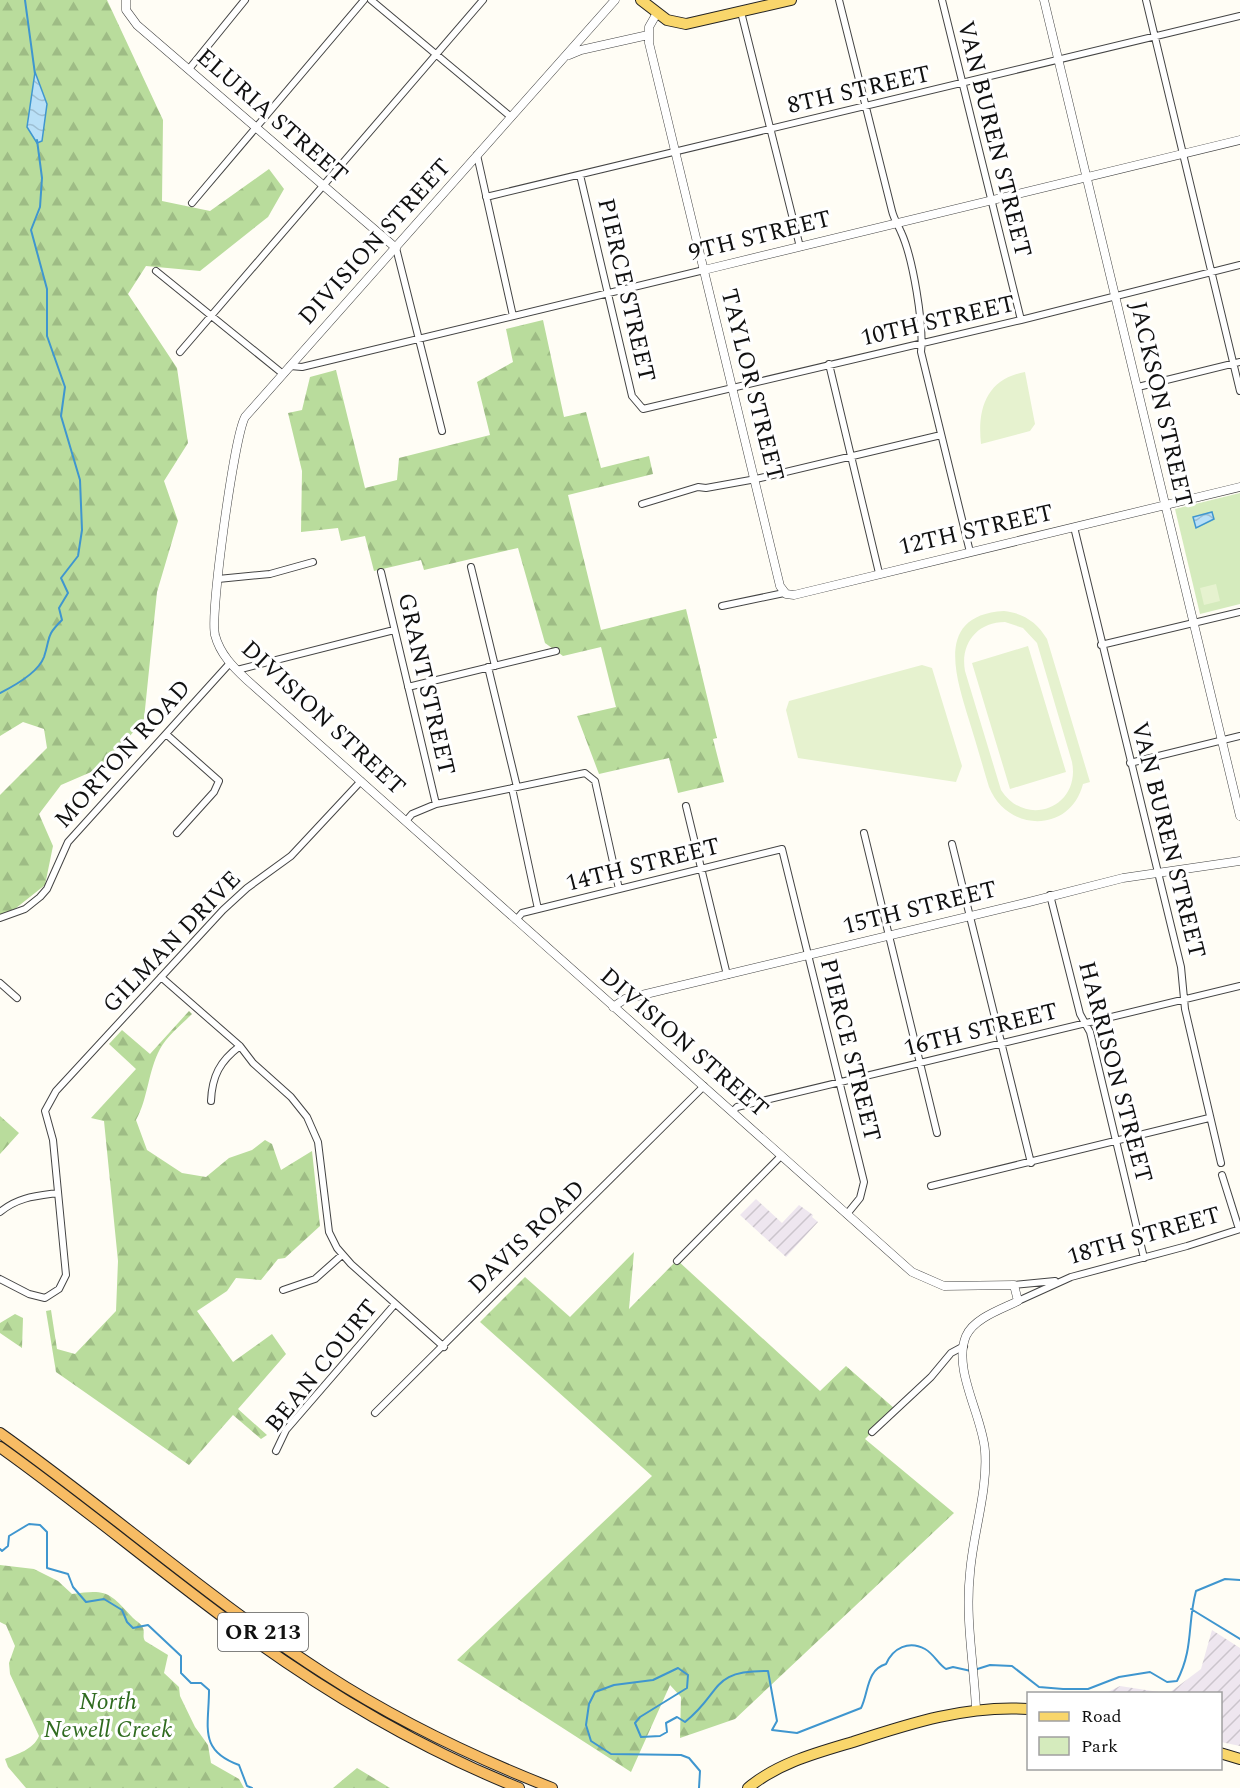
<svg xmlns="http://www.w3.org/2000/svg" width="1240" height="1788" viewBox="0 0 1240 1788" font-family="Spectral,serif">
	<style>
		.industrial { fill: url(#industrial-furrows) }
		.forest { fill: url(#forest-firs) }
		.park { fill: #d5ebbd }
		.pitch { fill: #e6f2cf; fill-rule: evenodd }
		.water { fill: url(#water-waves); stroke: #3f96cf; stroke-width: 1.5 }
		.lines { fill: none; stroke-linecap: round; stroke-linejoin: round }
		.stream { stroke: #3f96cf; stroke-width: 2 }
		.minor-casing { stroke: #444; stroke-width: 8 }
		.tertiary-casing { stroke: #444; stroke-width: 9 }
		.primary-casing { stroke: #222; stroke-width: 12 }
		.trunk-casing { stroke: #222; stroke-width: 12 }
		.minor { stroke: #fff; stroke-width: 6 }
		.tertiary { stroke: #fff; stroke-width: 8 }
		.primary { stroke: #f9d66b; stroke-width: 10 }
		.trunk { stroke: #f7bc64; stroke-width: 10 }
		.labels { text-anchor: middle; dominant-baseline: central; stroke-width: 6; stroke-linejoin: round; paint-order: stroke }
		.shield { fill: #fff; stroke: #585858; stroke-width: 1.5 }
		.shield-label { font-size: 22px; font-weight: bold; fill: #111 }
		.street-label { font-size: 24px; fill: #111; stroke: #fff }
		.park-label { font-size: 24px; font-style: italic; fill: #2f6b1f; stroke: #fff }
	</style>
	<defs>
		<pattern id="industrial-furrows" width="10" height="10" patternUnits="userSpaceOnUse" patternTransform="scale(1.5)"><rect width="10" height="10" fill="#eee6ef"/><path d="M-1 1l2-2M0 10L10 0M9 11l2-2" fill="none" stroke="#cbc4cc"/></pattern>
		<pattern id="forest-firs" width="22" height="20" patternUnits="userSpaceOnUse" patternTransform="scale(1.5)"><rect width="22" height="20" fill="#b9dc9c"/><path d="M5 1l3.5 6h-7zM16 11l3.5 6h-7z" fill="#9ebc85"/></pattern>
		<pattern id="water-waves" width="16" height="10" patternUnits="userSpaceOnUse" patternTransform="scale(1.5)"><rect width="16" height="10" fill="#b9e0f7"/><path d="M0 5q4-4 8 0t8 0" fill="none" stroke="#9ebfd3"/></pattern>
	</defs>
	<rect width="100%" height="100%" fill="#fffdf5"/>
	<path class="industrial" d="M756 1199 782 1223 799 1205 813 1215 812 1217 818 1222 786 1257 740 1215Z
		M1212 1630 1240 1648V1746L1221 1742 1220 1694 1169 1693 1201 1669Z
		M1120 1686 1165 1693H1106Z"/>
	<path class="forest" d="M0 0H107L163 120 162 201 210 211 269 169 284 189 268 217 200 271 146 266 128 294 177 368 188 443 164 481 178 521 157 592 144 719 105 766 61 785 39 814 53 846 45 885 6 916H0V795L47 748 44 729 23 722 0 736Z
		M543 320 564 417 586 412 601 468 649 456 653 474 568 495 601 630 686 609 717 738 713 739 724 782 678 793 669 758 599 774 577 716 616 707 601 647 563 656 545 643 518 548 424 570 421 560 374 571 365 536 341 541 338 528 301 532 302 471 288 413 302 410 310 377 336 370 365 488 397 480 399 458 490 435 477 382 513 362 506 329Z
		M189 1011 192 1014C182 1024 167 1036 160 1049 148 1071 148 1099 136 1120L147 1150 182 1173 206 1177 229 1158 252 1150 265 1140 272 1144 281 1170 312 1151 320 1226 285 1258 278 1259 261 1280 236 1278 227 1291 197 1311 233 1362 272 1334 286 1354 238 1409 267 1435 261 1439 233 1415 189 1465 56 1372 46 1311 51 1310 57 1349 75 1354 116 1311 118 1261 104 1121 91 1118 136 1069 109 1044 122 1030 150 1054Z
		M0 1116 19 1133 0 1154Z
		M634 1252 629 1309 677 1260 820 1391 846 1366 895 1409 865 1439 954 1513 735 1719 680 1738 681 1697 670 1685 631 1772 457 1660 652 1476 480 1322 525 1277 570 1317Z
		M15 1314 23 1318 22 1348 0 1333V1323Z
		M0 1565 34 1569 58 1581 72 1594C107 1589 109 1592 133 1618 136 1621 141 1623 143 1628 145 1633 142 1636 145 1641L168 1655 164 1673 179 1687 180 1696 195 1727 208 1745 211 1763 239 1779 244 1788H26L8 1767 5 1759C17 1754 33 1750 39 1736L10 1674 9 1663 15 1646 6 1625 0 1622Z
		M357 1768 390 1788H333Z"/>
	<path class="park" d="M1240 493V604L1200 614 1175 509Z"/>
	<path class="pitch" d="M1025 372 1035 424 1030 431 981 444C977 408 987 379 1025 372Z
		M1216 584 1220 601 1204 605 1200 588Z
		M1004 611C1023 613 1037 622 1047 639L1090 782 1083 784C1070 834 1007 832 989 787 982 764 976 742 969 720 956 677 934 615 1004 611ZM1005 622 1023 628 1037 643 1072 762C1081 807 1026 829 1001 790L965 671C960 644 977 622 1005 622Z
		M1028 646 1066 772 1010 789 972 663Z
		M922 665 932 668 962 766 956 782 798 758 786 710 789 701Z"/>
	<path class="water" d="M35 72 47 104 42 141 37 143 27 127Z
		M1212 512 1214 519 1196 528 1193 517Z"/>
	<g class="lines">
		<path class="stream" d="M25 0 35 74
			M0 693C14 686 38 673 44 657 51 636 45 637 62 620L59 608 68 593 61 578 78 556 82 530 80 480 61 416 65 387 47 336V289L31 230 40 207 42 178 37 140
			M0 1549 2 1551 8 1546 9 1536 29 1524 40 1525 47 1532V1568L68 1574 73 1587 86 1602 104 1599 122 1610 127 1622 133 1628 148 1625 181 1656V1673L191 1683H201L209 1690C209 1727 198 1750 239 1765L247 1786 252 1788
			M1191 1609 1240 1639
			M699 1788 700 1771 689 1758 681 1755 611 1754 591 1741 586 1725 589 1704 595 1692 614 1685 653 1680 678 1668 688 1675 687 1688 640 1717 635 1723 641 1737 660 1736 667 1732 666 1723 677 1717 685 1722C723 1692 709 1670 768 1671L777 1721 772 1730 797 1733 861 1708C869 1692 866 1670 886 1664 893 1648 909 1640 925 1649 934 1654 938 1664 946 1669L953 1667 971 1671 990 1665 1012 1666 1039 1687 1063 1689H1088L1119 1677 1150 1672 1167 1682 1177 1681C1194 1648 1187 1624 1196 1591L1225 1579 1240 1580"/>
		<defs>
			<path id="minor" d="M371 0 511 117
				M839 0 892 211C894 219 898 225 901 232 913 258 924 325 921 352L970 552
				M942 0 1021 320
				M1146 0 1240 391
				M741 12 800 247
				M189 69 245 0
				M477 155 513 316
				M580 175 632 396 643 409 1021 320 1240 265
				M486 197 1240 16
				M192 203 364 0
				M396 248 442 431
				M156 271 283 374
				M180 352 483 0
				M829 364 879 573
				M290 366 302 367 704 270
				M1138 387 1240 362
				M642 504 698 487 706 488 756 479 941 435
				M1074 527 1181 967 1185 1009 1221 1163
				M471 567 495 666
				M381 572 436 804
				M218 579 270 574 313 562
				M722 606 784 593
				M1101 645 1240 612
				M488 667 517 787
				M237 670 394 630
				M408 687 556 651
				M166 734 219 781 214 792 177 833
				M1130 763 1240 736
				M512 788 538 909
				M686 806 727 975
				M406 821 412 814 436 804 585 773 595 781 619 889
				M864 833 937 1133
				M952 844 1031 1163
				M1050 895 1080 1014 1090 1032 1144 1258
				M0 918 25 909 40 897 47 889 68 842 230 663
				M516 920 522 913 782 849 864 1182 860 1198 847 1214
				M161 977 240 1046 253 1063 291 1097 307 1117 318 1142 329 1232 337 1248 351 1264 444 1347
				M0 983 17 998
				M211 1101C212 1076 220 1061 240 1046
				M733 1111 737 1107 1240 986
				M1222 1175 1239 1229
				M931 1186 1209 1118
				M0 1212C18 1197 36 1196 58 1193
				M677 1261 781 1156
				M0 1279 29 1294 45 1298 59 1289 66 1275 53 1140 45 1111 56 1091 223 910 247 888 291 856 361 781
				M1014 1285 1055 1281
				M283 1290 315 1279 342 1255
				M1018 1301 1071 1277 1187 1246 1240 1229
				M375 1413 704 1086
				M872 1432 931 1377 951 1353 964 1346
				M276 1451 286 1430 395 1304"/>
			<path id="tertiary" d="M126 0V10L137 25 396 248
				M615 0 245 417C234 438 210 613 215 635 220 654 233 667 247 680L912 1272 944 1286 1014 1285 1018 1301C1002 1309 974 1318 966 1336 952 1369 983 1417 985 1451 988 1491 973 1533 970 1573 965 1618 974 1664 976 1709
				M1044 0 1240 816
				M657 13 649 27V43L780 586 786 594 794 595 1240 487
				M569 55 581 50 648 35
				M704 270 1240 140
				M613 1007 625 999 1029 902 1123 878 1240 861"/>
			<path id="primary" d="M641 0 667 20 686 24 791 0
				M1220 1753 1240 1759
				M748 1788C778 1763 816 1753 853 1742 911 1723 967 1705 1028 1709"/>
			<path id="trunk" d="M0 1433C110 1511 211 1601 325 1674 396 1720 473 1757 552 1788
				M0 1447C80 1504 156 1568 235 1626 323 1691 417 1747 519 1788"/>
		</defs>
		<use href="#minor" class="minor-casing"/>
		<use href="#tertiary" class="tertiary-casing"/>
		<use href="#primary" class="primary-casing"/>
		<use href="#trunk" class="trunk-casing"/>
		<use href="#minor" class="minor"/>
		<use href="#tertiary" class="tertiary"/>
		<use href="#primary" class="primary"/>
		<use href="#trunk" class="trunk"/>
	</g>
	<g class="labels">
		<rect class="shield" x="218" y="1613" width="90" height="38" rx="4.5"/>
		<g class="shield-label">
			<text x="263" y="1632">OR 213</text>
		</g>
		<g class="street-label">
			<text transform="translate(859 90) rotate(-13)">8TH STREET</text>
			<text transform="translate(272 116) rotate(41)">ELURIA STREET</text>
			<text transform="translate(994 139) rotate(76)">VAN BUREN STREET</text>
			<text transform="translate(760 236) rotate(-14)">9TH STREET</text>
			<text transform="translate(375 242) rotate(-48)">DIVISION STREET</text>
			<text transform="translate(626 290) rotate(77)">PIERCE STREET</text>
			<text transform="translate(938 321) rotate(-13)">10TH STREET</text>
			<text transform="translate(752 385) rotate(76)">TAYLOR STREET</text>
			<text transform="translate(1161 404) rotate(77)">JACKSON STREET</text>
			<text transform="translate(976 530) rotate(-13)">12TH STREET</text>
			<text transform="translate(426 684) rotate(77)">GRANT STREET</text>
			<text transform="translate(323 718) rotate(43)">DIVISION STREET</text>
			<text transform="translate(123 754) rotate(-48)">MORTON ROAD</text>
			<text transform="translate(1168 840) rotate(76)">VAN BUREN STREET</text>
			<text transform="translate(643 865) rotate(-14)">14TH STREET</text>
			<text transform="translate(920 908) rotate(-14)">15TH STREET</text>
			<text transform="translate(172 942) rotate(-46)">GILMAN DRIVE</text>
			<text transform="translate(981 1030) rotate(-14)">16TH STREET</text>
			<text transform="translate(684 1043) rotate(41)">DIVISION STREET</text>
			<text transform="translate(850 1050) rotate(76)">PIERCE STREET</text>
			<text transform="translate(1115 1072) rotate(75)">HARRISON STREET</text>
			<text transform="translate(1144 1236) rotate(-16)">18TH STREET</text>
			<text transform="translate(527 1237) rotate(-44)">DAVIS ROAD</text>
			<text transform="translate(322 1366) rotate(-51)">BEAN COURT</text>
		</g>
		<g class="park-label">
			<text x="108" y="1702">North<tspan x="108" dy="28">Newell Creek</tspan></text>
		</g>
	</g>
	<rect x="1027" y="1692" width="195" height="78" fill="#ffffff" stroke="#a0a0a0" stroke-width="1.5"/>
	<rect x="1039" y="1712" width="30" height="9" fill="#f9d66b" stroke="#a0a0a0" stroke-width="1.5"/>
	<text x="1081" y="1722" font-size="18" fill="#111111">Road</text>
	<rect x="1039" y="1737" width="30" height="18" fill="#d5ebbd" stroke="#a0a0a0" stroke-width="1.5"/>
	<text x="1081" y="1752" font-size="18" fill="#111111">Park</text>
</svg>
